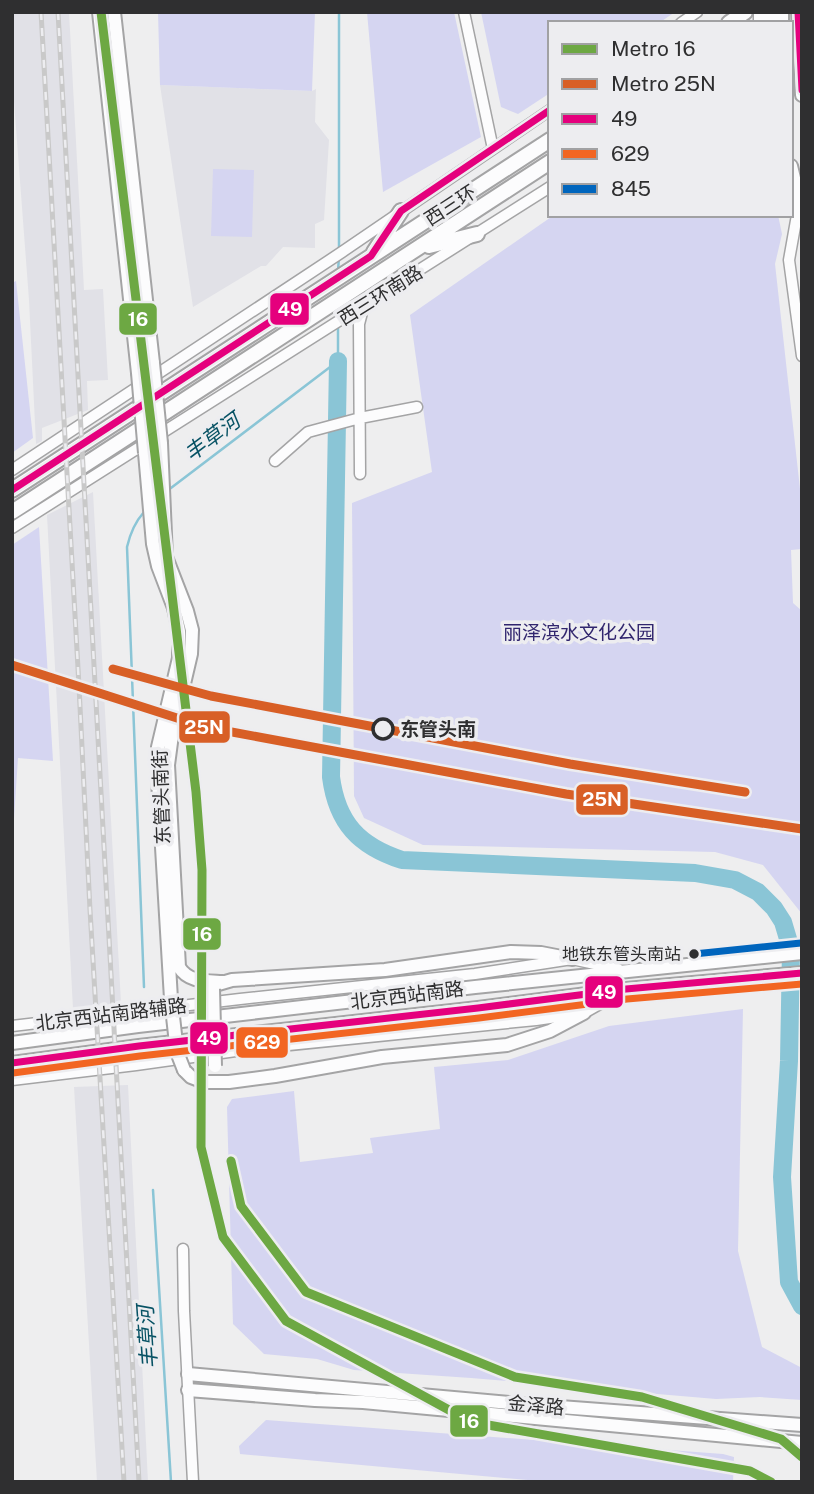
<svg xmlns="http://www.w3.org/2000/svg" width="814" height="1494" viewBox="0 0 814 1494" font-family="'Public Sans','Noto Sans SC',sans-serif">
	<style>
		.built { fill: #e1e1e7 }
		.green { fill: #d5d5f1 }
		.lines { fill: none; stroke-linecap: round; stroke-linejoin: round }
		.stream { stroke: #8ac5d6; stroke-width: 2.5 }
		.river { stroke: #8ac5d6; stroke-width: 18 }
		.minor-casing { stroke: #a4a4a5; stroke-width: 13 }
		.major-casing { stroke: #a4a4a5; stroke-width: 16 }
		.highway-casing { stroke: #a4a4a5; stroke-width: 18 }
		.minor { stroke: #fcfcfd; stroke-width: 10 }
		.major { stroke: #fcfcfd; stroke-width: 12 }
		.highway { stroke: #fcfcfd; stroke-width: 14 }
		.rail-casing { stroke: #c9c9c9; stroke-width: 5 }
		.rail { stroke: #ededf0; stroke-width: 2.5; stroke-dasharray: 8; stroke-linecap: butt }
		.major-bridge-casing { stroke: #a4a4a5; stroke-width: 16; stroke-linecap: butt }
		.major-bridge { stroke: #fcfcfd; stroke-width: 12 }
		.bus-1-casing { stroke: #ededf0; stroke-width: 12 }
		.bus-2-casing { stroke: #ededf0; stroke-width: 12 }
		.bus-3-casing { stroke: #ededf0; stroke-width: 12 }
		.bus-1 { stroke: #e5007d; stroke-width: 7 }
		.bus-2 { stroke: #f26522; stroke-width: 7 }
		.bus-3 { stroke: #0065bd; stroke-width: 7 }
		.metro-1-casing { stroke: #ededf0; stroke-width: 14 }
		.metro-2-casing { stroke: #ededf0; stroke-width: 14 }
		.metro-1 { stroke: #6da843; stroke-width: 9 }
		.metro-2 { stroke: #d85f26; stroke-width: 9 }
		.stop-dot { fill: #ededf0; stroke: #2f2f30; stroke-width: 3.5 }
		.bus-dot { fill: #2f2f30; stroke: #ededf0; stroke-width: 2.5 }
		.labels { text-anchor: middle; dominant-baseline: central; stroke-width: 7; stroke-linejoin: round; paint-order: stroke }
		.bus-label { font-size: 17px; fill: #2f2f30; stroke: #ededf0; text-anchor: end }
		.street-label { font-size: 19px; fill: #2f2f30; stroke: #ededf0 }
		.park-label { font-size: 19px; fill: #31266e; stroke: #ededf0 }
		.stop-label { font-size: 19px; font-weight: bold; fill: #2f2f30; stroke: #ededf0; text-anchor: start }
		.water-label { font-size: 21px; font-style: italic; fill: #075264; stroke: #ededf0 }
		.line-badge { stroke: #ededf0; stroke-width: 2.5 }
		.badge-label { font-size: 19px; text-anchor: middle; font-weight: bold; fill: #fff }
	</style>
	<rect width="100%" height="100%" fill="#eeeeef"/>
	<path class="built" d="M12 12H69L84 290 103 289 108 380 87 381 88 410 42 428V441L36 444 29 300 12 75Z
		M160 85 312 91 316 89 315 122 329 140 324 220 315 224V248L283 247 266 266H261L193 307Z
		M93 492 121 1003 73 1009 47 515Z
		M128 1085 148 1482H97L74 1087Z"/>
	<path class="green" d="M158 12H315L312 91 160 85Z
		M367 12H454L481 137 383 192Z
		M481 12H675L659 23H550V93L518 114 501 107Z
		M213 169 254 170 252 237 211 236Z
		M554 215H778L782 234 775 264 802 507V549L791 550 793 603 802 611V914L763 865 715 852 423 845 364 818 354 796 352 503 432 472 410 315Z
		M16 281 33 438 12 453V283Z
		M39 527 53 761 18 758 12 849V545Z
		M743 1009 738 1251 762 1347 802 1368V1400L760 1397 716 1399 471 1378 354 1370 317 1359 264 1354 233 1324 227 1107 232 1099 294 1091 300 1162 373 1153 370 1138 440 1129 434 1067 508 1060 609 1026Z
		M266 1420 723 1454 734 1457 733 1482H550L240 1454 239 1446Z"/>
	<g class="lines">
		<path class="stream" d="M339 250V12
			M338 271 339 257
			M167 491 338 361V324
			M144 987 127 547C130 534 135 522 144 512
			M153 1190 171 1482"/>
		<path class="river" d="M338 361 331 777C337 823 359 846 402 860L695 873 735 880 758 892 774 908 783 922 791 949 789 1061 782 1177 789 1282 802 1306"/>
		<defs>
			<path id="minor" d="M464 12 493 149
				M759 12V23
				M681 23 697 12
				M799 204 789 260 802 356
				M275 461 308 432 360 418 417 407
				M12 470 342 252 550 110
				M360 474 359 324 364 305
				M12 528 550 187
				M12 1026 240 999 475 974 572 959 618 969
				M12 1080 136 1065 250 1049 536 1020 584 1013 621 992
				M183 1249 184 1311 193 1482"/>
			<path id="major" d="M99 12 138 373
				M114 12 153 363
				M798 12 802 95
				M782 23V12
				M791 166 802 211
				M161 443 166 557 187 611 192 630 191 654 172 735 168 765 179 967C188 982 205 981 222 982
				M145 453 153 544 158 566 174 608 179 631V658L158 747V780L171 999
				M215 985 232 980 385 970 511 952 541 953 572 959
				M12 1043 138 1026 475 987 802 953
				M12 1063 139 1046 478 1008 626 989 802 973
				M184 1070 191 1077 204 1082H229L275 1076 382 1057 507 1045 550 1031 584 1013
				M188 1374 520 1404 802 1425
				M188 1390 315 1400 363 1402 802 1443"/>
			<path id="highway" d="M729 23 745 12
				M762 23 778 12
				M429 246 477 234
				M374 252 401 211
				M12 490 550 140
				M12 512 550 162"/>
		</defs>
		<use href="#minor" class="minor-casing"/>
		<use href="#major" class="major-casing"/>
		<use href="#highway" class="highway-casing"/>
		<use href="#minor" class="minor"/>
		<use href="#major" class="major"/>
		<use href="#highway" class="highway"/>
		<defs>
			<path id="rail" d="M41 12 79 686 90 910 124 1482
				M58 12 139 1482"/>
		</defs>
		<use href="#rail" class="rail-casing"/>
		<use href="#rail" class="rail"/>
		<defs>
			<path id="major-bridge" d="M153 363 161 443
				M138 373 145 453
				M213 989 215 1066
				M171 999 177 1052 184 1070"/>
		</defs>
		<use href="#major-bridge" class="major-bridge-casing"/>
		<use href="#major-bridge" class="major-bridge"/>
		<defs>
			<path id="bus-1" d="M798 12 802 90
				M12 490 371 256 401 211 550 110
				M12 1063 139 1046 478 1008 626 989 802 973"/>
			<path id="bus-2" d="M13 1073 140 1056 479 1018 627 999 802 984"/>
			<path id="bus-3" d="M694 954 801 943"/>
		</defs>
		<use href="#bus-1" class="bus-1-casing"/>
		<use href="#bus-2" class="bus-2-casing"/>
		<use href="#bus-3" class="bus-3-casing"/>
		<use href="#bus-1" class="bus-1"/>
		<use href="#bus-2" class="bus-2"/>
		<use href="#bus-3" class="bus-3"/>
		<defs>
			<path id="metro-1" d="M101 12 196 792 202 870 201 1147 223 1237 286 1321 471 1422 750 1471 771 1482
				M231 1161 241 1206 306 1292 515 1377 642 1397 781 1439 802 1457"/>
			<path id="metro-2" d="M12 665 205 727 566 794 802 829
				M113 669 211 696 570 764 745 792"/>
		</defs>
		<use href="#metro-1" class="metro-1-casing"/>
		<use href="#metro-2" class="metro-2-casing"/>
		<use href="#metro-1" class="metro-1"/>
		<use href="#metro-2" class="metro-2"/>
	</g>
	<circle class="stop-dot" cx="383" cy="729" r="10"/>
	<circle class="bus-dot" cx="694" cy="954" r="6"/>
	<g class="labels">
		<g class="bus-label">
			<text x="681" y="954">地铁东管头南站</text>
		</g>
		<g class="street-label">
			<text transform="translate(450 205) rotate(-33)">西三环</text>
			<text transform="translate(380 295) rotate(-32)">西三环南路</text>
			<text transform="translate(161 797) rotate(-92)">东管头南街</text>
			<text transform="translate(407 995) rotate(-7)">北京西站南路</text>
			<text transform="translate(111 1014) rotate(-7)">北京西站南路辅路</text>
			<text transform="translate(536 1405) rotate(5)">金泽路</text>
		</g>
		<g class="park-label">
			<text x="579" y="632">丽泽滨水文化公园</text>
		</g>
		<g class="stop-label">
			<text x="400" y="729">东管头南</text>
		</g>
		<g class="water-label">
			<text transform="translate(212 437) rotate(-37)">丰草河</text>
			<text transform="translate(147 1337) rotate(-94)">丰草河</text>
		</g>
	</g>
	<g class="line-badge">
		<rect x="269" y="292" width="41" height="34" rx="7" fill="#e5007d"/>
		<rect x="118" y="302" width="40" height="34" rx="7" fill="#6da843"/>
		<rect x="178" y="710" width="53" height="34" rx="7" fill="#d85f26"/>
		<rect x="575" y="783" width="54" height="33" rx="7" fill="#d85f26"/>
		<rect x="182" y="917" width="40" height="34" rx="7" fill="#6da843"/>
		<rect x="584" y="975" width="40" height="34" rx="7" fill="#e5007d"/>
		<rect x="189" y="1021" width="40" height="34" rx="7" fill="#e5007d"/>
		<rect x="235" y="1026" width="54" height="33" rx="7" fill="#f26522"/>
		<rect x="449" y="1404" width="40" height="34" rx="7" fill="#6da843"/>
	</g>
	<g class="badge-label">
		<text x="290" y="316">49</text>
		<text x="138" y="326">16</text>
		<text x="204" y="734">25N</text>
		<text x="602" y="806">25N</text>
		<text x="202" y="941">16</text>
		<text x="604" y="999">49</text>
		<text x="209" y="1045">49</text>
		<text x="262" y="1049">629</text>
		<text x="469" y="1428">16</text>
	</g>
	<rect width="814" height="1494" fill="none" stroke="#2f2f30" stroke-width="28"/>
	<rect x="548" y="21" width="245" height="196" fill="#ededf0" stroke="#a1a1a3" stroke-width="2"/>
	<rect x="562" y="44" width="35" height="10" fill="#6da843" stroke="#a1a1a3" stroke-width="2"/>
	<text x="611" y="56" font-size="21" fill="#2f2f30">Metro 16</text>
	<rect x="562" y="79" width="35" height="10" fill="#d85f26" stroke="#a1a1a3" stroke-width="2"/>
	<text x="611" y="91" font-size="21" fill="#2f2f30">Metro 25N</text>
	<rect x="562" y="114" width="35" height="10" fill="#e5007d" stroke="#a1a1a3" stroke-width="2"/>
	<text x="611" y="126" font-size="21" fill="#2f2f30">49</text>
	<rect x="562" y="149" width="35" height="10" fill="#f26522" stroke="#a1a1a3" stroke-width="2"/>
	<text x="611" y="161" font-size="21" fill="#2f2f30">629</text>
	<rect x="562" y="184" width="35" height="10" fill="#0065bd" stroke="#a1a1a3" stroke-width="2"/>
	<text x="611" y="196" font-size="21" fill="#2f2f30">845</text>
</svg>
